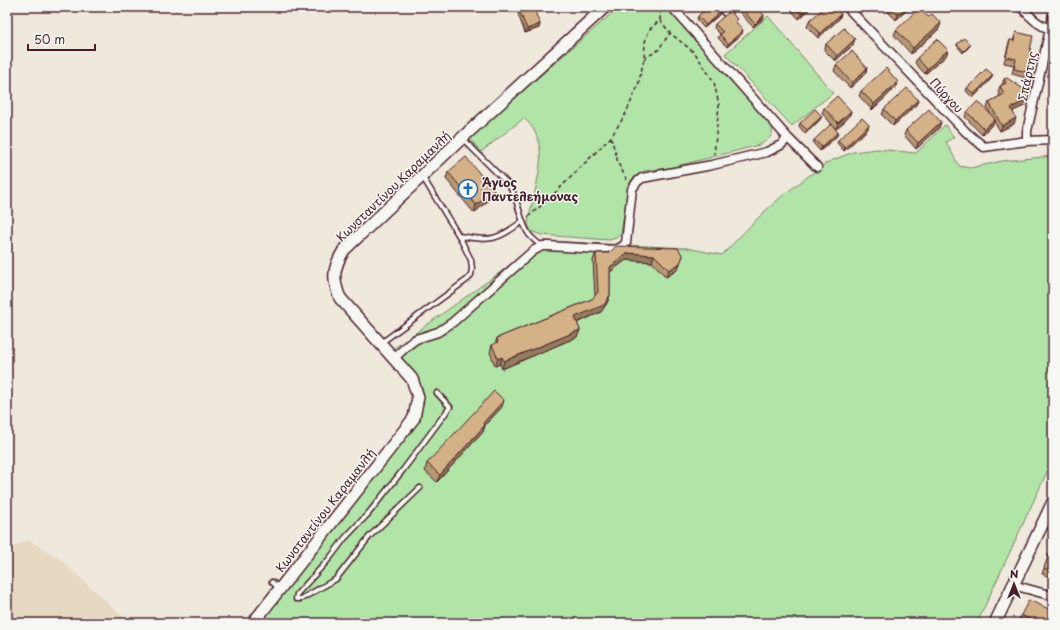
<svg xmlns="http://www.w3.org/2000/svg" width="1060" height="630" viewBox="0 0 1060 630" font-family="'Playpen Sans',sans-serif">
	<style>
		.built { fill: #e7d8c2 }
		.green { fill: #b0e5a7; stroke: #7d8269 }
		.lines { fill: none; stroke-linecap: round; stroke-linejoin: round }
		.lane-casing { stroke: #4a1f2b; stroke-width: 7 }
		.street-casing { stroke: #4a1f2b; stroke-width: 11 }
		.secondary-casing { stroke: #4a1f2b; stroke-width: 14 }
		.path { stroke: #4a1f2b; stroke-width: 1.5; stroke-dasharray: 4 3; stroke-linecap: butt }
		.lane { stroke: #f6f6f2; stroke-width: 4 }
		.street { stroke: #f6f6f2; stroke-width: 8 }
		.secondary { stroke: #f6f6f2; stroke-width: 11 }
		.wall { fill: #b69873; stroke: #4a1f2b }
		.shaded-wall { fill: #947c5e; stroke: #4a1f2b }
		.building { fill: #d4b186; stroke: #4a1f2b }
		.labels { text-anchor: middle; dominant-baseline: central; stroke-width: 3; stroke-linejoin: round; paint-order: stroke }
		.street-label { font-size: 12px; fill: #4a1f2b; stroke: #f6f6f2 }
		.poi-label { font-size: 12px; font-weight: bold; fill: #4a1f2b; stroke: #f6f6f2; text-anchor: start }
	</style>
	<rect width="100%" height="100%" fill="#efe8dc"/>
	<filter id="ink" filterUnits="userSpaceOnUse"><feTurbulence type="fractalNoise" baseFrequency=".025" numOctaves="2"/><feDisplacementMap in="SourceGraphic" scale="8" xChannelSelector="R" yChannelSelector="G"/><feConvolveMatrix kernelMatrix="1 2 1 2 8 2 1 2 1" color-interpolation-filters="sRGB"/></filter>
	<g filter="url(#ink)">
		<path class="built" d="M29 540 61 560 123 617 127 623H7V549Z"/>
		<path class="green" d="M619 7H665L769 119C776 133 772 138 759 145L669 168 644 171 637 175 632 179 628 187 621 234 616 238 610 240 541 235 531 231 528 225C528 218 530 211 532 204 539 173 550 142 524 118L481 152 469 138Z
			M768 16 833 93 792 126 725 54Z
			M945 125 954 137 946 142 959 166 970 168 1002 161 1053 156V459L977 623H260L420 418 423 397 413 371 393 349 544 241 687 248 722 255 763 213 782 196 826 163 853 152 877 149 916 153Z"/>
		<g class="lines">
			<defs>
				<path id="lane" d="M462 138 509 185C519 200 519 218 528 233 531 238 537 242 541 246
					M459 236C493 241 495 241 523 221
					M381 343 468 279 471 275 472 269 471 260 459 236 422 176
					M420 488 370 536 336 579 301 599H296L297 594 330 558 345 538 368 514 403 470 450 407 437 393
					M272 582 279 588"/>
				<path id="street" d="M672 7 788 138 817 167
					M721 7 727 13
					M847 7 966 132 984 147 1027 141 1053 140
					M1021 7C1030 16 1037 25 1050 29
					M1027 141V131L1053 16
					M393 359 408 345 416 339 438 332 453 322 533 251 542 246H548L614 250 622 247 626 243 632 189 637 182 642 178 712 165 767 152 781 145 788 138
					M1013 585 1053 596"/>
				<path id="secondary" d="M253 623 414 418 418 397 412 379 340 298C332 279 333 268 344 250L462 138 605 7
					M995 623 1053 502"/>
			</defs>
			<use href="#lane" class="lane-casing"/>
			<use href="#street" class="street-casing"/>
			<use href="#secondary" class="secondary-casing"/>
			<path class="path" d="M660 20 670 33 695 53 714 82 719 105 714 155
				M644 59 658 50 670 33
				M611 137 618 163 627 180
				M528 217 551 197 611 137 625 115 638 86 644 59 645 42 649 30 660 20 661 7"/>
			<use href="#lane" class="lane"/>
			<use href="#street" class="street"/>
			<use href="#secondary" class="secondary"/>
		</g>
		<path class="wall" d="M688 7H699L693 12Z
			M788 7H812L799 19Z
			M883 7H910L896 20Z
			M742 9 764 15 763 19 753 27 740 13Z
			M519 10 540 24 539 28 525 33 518 14Z
			M722 10 720 14 704 28 697 20 698 16Z
			M841 14 839 19 818 38 807 27 809 21Z
			M736 22 742 34 727 47 718 38 720 34 714 28 715 24Z
			M939 29 911 54 894 35 896 30Z
			M1016 32 1029 55 1028 72 1026 78 1012 74 1014 65 1004 63 1008 46 1010 40 1013 41Z
			M826 44 853 45 835 61 824 50Z
			M957 44 970 46 963 53 957 46Z
			M948 50 946 56 925 74 915 63 917 58Z
			M836 65 867 68 865 74 850 88 834 71Z
			M1053 73V95L1048 94Z
			M991 79 973 98 966 91 967 88Z
			M1004 79 1024 106 1013 111 1014 124 1000 131 994 121 993 124 982 135 965 117 967 112 991 115 987 108 989 102 1000 96 998 92 1000 86 1002 85Z
			M898 82 896 87 872 110 859 96 861 91Z
			M918 100 916 105 893 126 882 115 884 109Z
			M1053 104V123L1051 122Z
			M824 108 851 111 849 117 836 129 822 113Z
			M820 120 805 134 799 126 800 123Z
			M941 122 939 128 916 149 904 135 906 130Z
			M868 129 844 151 837 143 838 140Z
			M837 136 820 151 813 143 814 140Z
			M448 172 494 191 491 198 474 213 446 179Z
			M678 248 680 264 677 270 666 277 652 262 626 260 610 272V295L607 303 601 312 577 323 580 330 577 337 502 369 500 364 495 366 490 352 492 345 495 344 497 338 592 299 595 296 593 260 596 253Z
			M502 407 485 425 483 432 437 482 425 471 427 463Z
			M1049 554 1053 555V578L1042 574Z
			M1053 611V619L1051 623H1025L1019 620 1021 615Z"/>
		<path class="shaded-wall" d="M697 7H699L693 12 695 9Z
			M808 7H812L799 19 801 14Z
			M906 7H910L896 20 898 15Z
			M722 10 720 14 704 28 706 25Z
			M841 14 839 19 818 38 820 33Z
			M764 15 763 19 753 27 755 24Z
			M941 23 939 29 911 54 913 48Z
			M540 24 539 28 525 33 527 29Z
			M743 30 742 34 727 47 728 44Z
			M855 39 853 45 835 61 837 56Z
			M970 45V46L963 53 964 51Z
			M948 50 946 56 925 74 927 69Z
			M867 68 865 74 850 88 852 83Z
			M993 75 991 79 973 98 974 94Z
			M898 82 896 87 872 110 874 104Z
			M918 100 916 105 893 126 895 121Z
			M1026 100 1024 106 1009 113 1011 108Z
			M851 111 849 117 836 129 838 123Z
			M822 116 820 120 805 134 807 130Z
			M1016 118 1014 124 1000 131 1002 126Z
			M995 119 993 124 982 135 984 129Z
			M941 122 939 128 916 149 918 143Z
			M869 125 868 129 844 151 845 147Z
			M838 132 837 136 820 151 822 147Z
			M494 191 491 198 474 213 476 205Z
			M628 253 654 255 652 262 626 260 607 274 610 267Z
			M683 256 677 270 666 277 669 270Z
			M610 295 607 303 601 312 572 325 575 317Z
			M580 330 577 337 502 369 504 361Z
			M502 357 500 364 495 366 498 359Z
			M504 400 502 407 480 430 483 423Z
			M485 425 483 432 437 482 440 475Z"/>
		<path class="building" d="M528 7H533L540 24 527 29 519 10Z
			M708 7H719L722 10 706 25 698 16Z
			M744 7H756L764 15 755 24 742 9Z
			M795 7H808L801 14Z
			M825 7H834L841 14 820 33 809 21Z
			M891 7H906L898 15Z
			M919 8 928 17 932 14 941 23 913 48 896 30Z
			M730 11 737 19 735 21 743 30 728 44 720 34 723 32 715 24Z
			M844 28 855 39 837 56 826 44Z
			M1016 32 1033 36 1029 55 1032 56 1028 72 1014 69 1016 59 1006 57 1010 40 1014 41Z
			M964 38 970 45 964 51 957 44Z
			M937 39 948 50 927 69 917 58Z
			M852 51 867 68 852 83 836 65Z
			M886 68 898 82 874 104 861 91Z
			M986 69 993 75 974 94 967 88Z
			M1053 76V89L1050 88Z
			M1007 78 1028 92 1026 100 1011 108 1016 118 1002 126 989 102 1004 94 1000 86 1006 83 1004 79Z
			M907 88 918 100 895 121 884 109Z
			M837 96 851 111 838 123 824 108Z
			M978 101 995 119 984 129 967 112Z
			M815 109 822 116 807 130 800 123Z
			M929 109 941 122 918 143 906 130Z
			M862 118 869 125 845 147 838 140Z
			M831 124 838 132 822 147 814 140Z
			M466 157 494 191 476 205 448 172Z
			M616 246 678 248 683 256 680 263 669 270 654 255 628 253 610 267V295L604 305 575 317 580 330 504 361 502 357 498 359 492 345 498 342 497 338 592 299 598 292 596 253H609Z
			M494 391 504 400 483 423 485 425 440 475 427 463Z
			M1049 554 1053 555V572L1044 568Z
			M1029 600 1053 611V618L1050 623H1038L1021 615Z"/>
	</g>
	<defs>
		<symbol id="church-ring" viewBox="-11 -11 22 22"><circle r="9.5" fill="#f6f6f2" stroke="#1f6fb2" stroke-width="1.5"/><path d="M-1.2-6h2.4v3.5h3.3v2.4h-3.3V6h-2.4V-.1h-3.3v-2.4h3.3Z" fill="#1f6fb2"/></symbol>
	</defs>
	<g fill-rule="evenodd">
		<use href="#church-ring" x="457" y="178" width="22" height="22"/>
	</g>
	<g class="labels">
		<g class="street-label">
			<text transform="translate(1027 76) rotate(-78)">Σπάρτης</text>
			<text transform="translate(947 95) rotate(47)">Πύργου</text>
			<text transform="translate(393 186) rotate(-44)">Κωνσταντίνου Καραμανλή</text>
			<text transform="translate(325 510) rotate(-52)">Κωνσταντίνου Καραμανλή</text>
		</g>
		<g class="poi-label">
			<text x="482" y="182">Άγιος<tspan x="482" dy="14">Παντελεήμονας</tspan></text>
		</g>
	</g>
	<rect width="1060" height="630" fill="none" stroke="#f6f6f2" stroke-width="24"/>
	<rect x="12" y="12" width="1036" height="606" fill="none" stroke="#4a1f2b" stroke-width="1.5" filter="url(#ink)"/>
	<g transform="translate(1014 584)" stroke="#f6f6f2" stroke-width="3" paint-order="stroke">
	<path d="M0-3L7 15L0 10L-7 15Z" fill="#4a1f2b"/>
	<text y="-6" font-size="11" font-weight="bold" text-anchor="middle" fill="#4a1f2b">N</text>
	</g>
	<path d="M28 44v6h67v-6" fill="none" stroke="#4a1f2b" stroke-width="2"/>
	<text x="34" y="44" font-size="12" fill="#4a1f2b" stroke="#f6f6f2" stroke-width="3" paint-order="stroke">50 m</text>
</svg>
